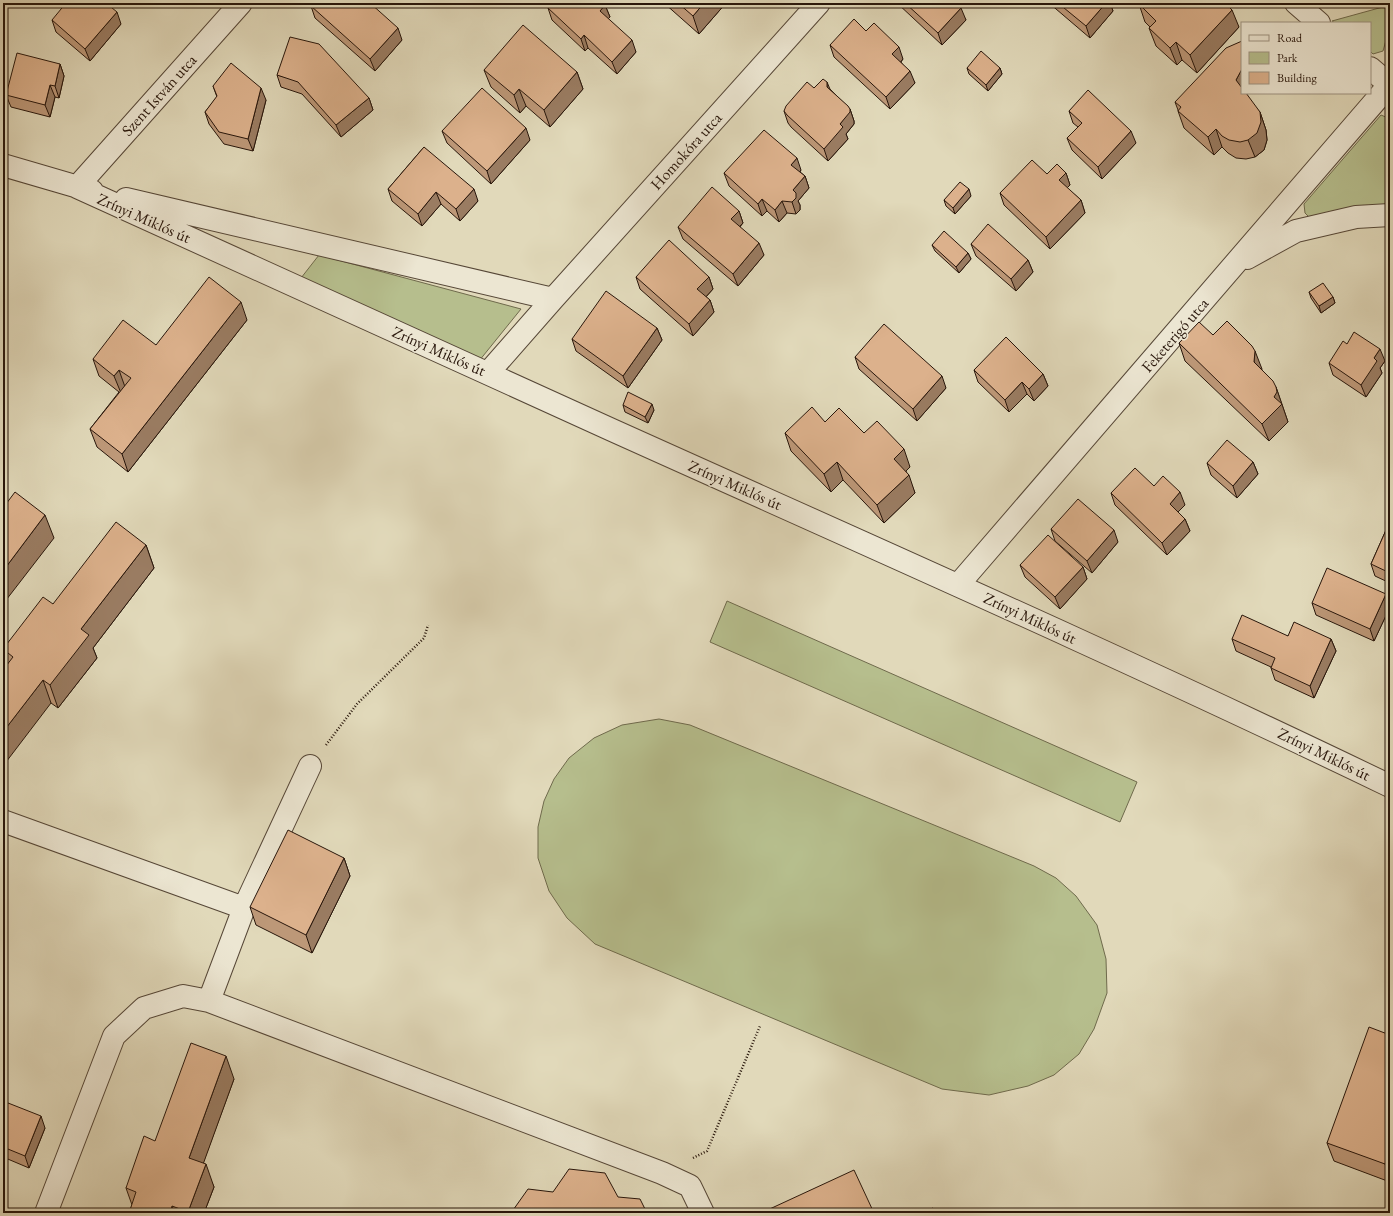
<svg xmlns="http://www.w3.org/2000/svg" width="1393" height="1216" viewBox="0 0 1393 1216" font-family="'EB Garamond',serif">
	<style>
		.green { fill: #b6be8d; stroke: #6f6a4c }
		.lines { fill: none; stroke-linecap: round; stroke-linejoin: round }
		.minor-casing { stroke: #564737; stroke-width: 24 }
		.path { stroke: #28160b; stroke-width: 2.5; stroke-dasharray: 1 2; stroke-linecap: butt }
		.minor { stroke: #ece6d2; stroke-width: 22 }
		.wall { fill: #bd9878; stroke: #28160b }
		.shaded-wall { fill: #9a7c62; stroke: #28160b }
		.building { fill: #dcb18c; stroke: #28160b }
		.labels { text-anchor: middle; dominant-baseline: central; stroke-width: 3; stroke-linejoin: round; paint-order: stroke }
		.street-label { font-size: 16px; fill: #28160b; stroke: #ece6d2 }
	</style>
	<rect width="100%" height="100%" fill="#e1d9ba"/>
	<filter id="stains"><feTurbulence type="fractalNoise" baseFrequency=".005" numOctaves="4"/><feColorMatrix values="0 0 0 0 .2 0 0 0 0 .09 0 0 0 0 .02 0 0 0 .5 -.17"/></filter>
	<radialGradient id="worn" r=".72"><stop offset=".6" stop-color="#630" stop-opacity="0"/><stop offset="1" stop-color="#630" stop-opacity=".3"/></radialGradient>
	<path class="green" d="M1390 5V26L1383 51 1373 54 1370 51V23H1335L1332 21Z
		M1381 115 1388 118 1390 122V206L1310 218 1305 213 1304 204Z
		M319 255 521 309 479 361 301 278Z
		M727 601 1137 782 1120 822 710 642Z
		M659 719 690 725 1034 866 1056 878 1076 896 1097 925 1106 959 1107 993 1094 1029 1079 1054 1054 1075 1028 1086 989 1095 942 1089 595 944 567 918 549 891 538 858V827L544 801 554 779 569 758 594 738 622 725Z"/>
	<g class="lines">
		<defs>
			<path id="minor" d="M1296 3 1319 23
				M1370 68 1390 85
				M3 165 92 191
				M77 187C256 268 434 350 612 430 872 547 1133 662 1390 786
				M77 187 241 3
				M126 199 553 299
				M1247 258 1296 231 1356 217 1390 215
				M488 373 553 299 819 3
				M958 585 1390 84
				M3 821 244 908 209 1001 662 1173 690 1186 703 1213
				M244 908 310 766
				M46 1213 114 1036 144 1008 183 996 209 1001"/>
		</defs>
		<use href="#minor" class="minor-casing"/>
		<path class="path" d="M326 745 357 704 424 638 428 625
			M693 1158 707 1151 760 1026"/>
		<use href="#minor" class="minor"/>
	</g>
	<path class="wall" d="M664 3H726L699 34Z
		M897 3H956L966 20 942 45Z
		M1049 3H1110L1113 11 1090 38Z
		M1139 4 1239 27 1197 73 1182 60 1177 65 1156 46 1149 28 1150 27 1145 22Z
		M605 5 610 17 608 18 636 52 617 74 588 48 585 51 552 20 548 8Z
		M311 6 402 40 375 71 315 18Z
		M52 20 121 24 90 61 56 32Z
		M866 31 903 59 901 62 915 83 890 109 834 57 830 45Z
		M60 64 64 76 59 98 55 97 50 117 11 107 6 95Z
		M967 68H1000L1002 74 988 91 969 74Z
		M484 70 577 72 583 89 550 127 526 106 520 113 491 87Z
		M277 75 369 98 373 110 341 137 302 94 281 87Z
		M213 86 266 100 253 151 224 144 209 124 205 112 217 97Z
		M814 88 830 89 850 109 854 121V124L846 134 848 139 828 161 791 127 788 123 784 111Z
		M1242 93 1260 112 1266 130 1267 140 1264 150 1255 157 1246 159 1236 158 1228 153 1222 147 1214 155 1184 128 1178 111V110L1175 102Z
		M1069 111 1136 143 1102 179 1072 150 1067 138 1078 127 1073 123Z
		M442 131 530 140 491 184 447 143Z
		M424 147 478 201 460 221 441 204 422 226 392 201 388 189Z
		M801 170 800 172 805 176 809 188 798 201 800 205V210L796 214 787 213 779 222 767 211 762 216 729 186 724 173Z
		M1066 173 1070 185 1067 188 1081 200 1085 213 1050 249 1004 205 1000 193 1047 174Z
		M971 196 955 214 946 206 944 200Z
		M739 211 743 223 740 227 764 255 738 286 683 239 678 227Z
		M971 244 1028 260 1033 272 1016 291 976 256Z
		M932 245 968 253 971 259 959 273 935 251Z
		M636 277H709L713 289 706 297 710 300 714 312 693 336 640 289Z
		M1309 292 1333 297 1335 303 1321 313 1311 298Z
		M247 320 128 472 97 447 90 429 119 392 99 376 93 359 156 345Z
		M657 328 662 340 628 388 576 351 572 339Z
		M1213 335 1262 369 1261 370 1276 387 1288 422 1269 441 1185 361 1179 343Z
		M1347 344 1385 361 1380 368 1382 373 1366 397 1333 375 1329 363Z
		M855 357 946 388 917 421 859 369Z
		M974 370 1043 374 1048 386 1034 401 1027 394 1009 412 978 382Z
		M623 405 654 410 648 423 625 412Z
		M825 422 864 433 910 467 906 471 915 493 884 523 843 480 831 492 791 451 785 433Z
		M1253 462 1258 474 1237 498 1211 475 1207 463Z
		M1154 486 1185 505 1178 512 1185 519 1190 531 1167 555 1115 505 1111 493Z
		M1390 521V583L1375 576 1371 564Z
		M1051 529 1118 542 1092 573 1055 541Z
		M146 545 154 568 93 648 97 658 58 708 51 703 8 663 3 649 53 604Z
		M1020 565 1083 567 1087 579 1060 609 1025 577Z
		M1312 603 1390 605V607L1374 641 1316 615Z
		M1288 636 1331 639 1336 651 1314 698 1275 680 1271 668V667L1236 651 1232 639Z
		M344 858 350 876 312 953 256 925 250 907Z
		M1390 1035V1182L1334 1161 1327 1143Z
		M234 1079 203 1163 214 1187 204 1213H129L132 1205 126 1188 155 1141Z
		M3 1101 45 1128 29 1168 3 1157Z"/>
	<path class="shaded-wall" d="M704 3H726L699 34 693 16Z
		M1106 3H1110L1113 11 1090 38 1086 26Z
		M605 5 610 17 604 23 600 11Z
		M961 8 966 20 942 45 938 33Z
		M1232 10 1239 27 1197 73 1190 55Z
		M117 12 121 24 90 61 85 49Z
		M398 28 402 40 375 71 370 59Z
		M584 35 588 48 585 51 581 39Z
		M632 40 636 52 617 74 612 62Z
		M1176 42 1182 60 1177 65 1170 48Z
		M899 47 903 59 897 66 892 54Z
		M60 64 64 76 59 98 55 86Z
		M1000 68 1002 74 988 91 986 85Z
		M1242 69V93L1236 80Z
		M910 71 915 83 890 109 886 97Z
		M577 72 583 89 550 127 544 110Z
		M827 82 832 94 827 87Z
		M50 85 55 97 50 117 45 105Z
		M261 88 266 100 253 151 248 139Z
		M519 89 526 106 520 113 514 95Z
		M369 98 373 110 341 137 336 125Z
		M850 109 854 121V124L846 134 848 139 828 161 824 149Z
		M1260 112 1266 130 1267 140 1264 150 1255 157 1248 140Z
		M526 128 530 140 491 184 487 171Z
		M1216 129 1222 147 1214 155 1208 137Z
		M1131 131 1136 143 1102 179 1098 167Z
		M797 158 801 170 795 177 791 165Z
		M1066 173 1070 185 1063 192 1059 180Z
		M805 176 809 188 798 201 800 205V210L796 214 792 202 793 190Z
		M474 189 478 201 460 221 456 209Z
		M969 189 971 196 955 214 953 208Z
		M436 192 441 204 422 226 418 214Z
		M762 199 767 211 762 216 758 204Z
		M1081 200 1085 213 1050 249 1046 237Z
		M782 201 787 213 779 222 775 210Z
		M739 211 743 223 735 231 731 219Z
		M759 243 764 255 738 286 733 274Z
		M968 253 971 259 959 273 956 267Z
		M1028 260 1033 272 1016 291 1011 279Z
		M709 277 713 289 702 301 697 289Z
		M1333 297 1335 303 1321 313 1319 306Z
		M710 300 714 312 693 336 689 324Z
		M241 302 247 320 128 472 122 454Z
		M657 328 662 340 628 388 623 376Z
		M1380 349 1385 361 1380 368 1382 373 1366 397 1361 385 1374 358Z
		M1255 351 1262 369 1260 380 1254 362Z
		M119 370 125 387 121 393 114 376Z
		M1043 374 1048 386 1034 401 1029 389Z
		M942 376 946 388 917 421 913 409Z
		M1022 382 1027 394 1009 412 1005 400Z
		M1276 387 1288 422 1269 441 1262 424 1274 397Z
		M652 404 654 410 648 423 645 417Z
		M904 449 910 467 900 477 894 459Z
		M837 462 843 480 831 492 824 474Z
		M1253 462 1258 474 1237 498 1233 486Z
		M909 475 915 493 884 523 877 505Z
		M1180 492 1185 505 1174 516 1170 504Z
		M45 515 54 538 3 604V571Z
		M1185 519 1190 531 1167 555 1162 543Z
		M1114 530 1118 542 1092 573 1087 561Z
		M146 545 154 568 93 648 97 658 58 708 50 685 81 629Z
		M1083 567 1087 579 1060 609 1055 597Z
		M1386 594 1390 607 1374 641 1370 629Z
		M1331 639 1336 651 1314 698 1310 686Z
		M43 680 51 703 3 766V732Z
		M344 858 350 876 312 953 306 935Z
		M226 1056 234 1079 197 1181 189 1158Z
		M41 1116 45 1128 29 1168 25 1156Z
		M1390 1150V1179L1385 1164Z
		M206 1164 214 1187 204 1213H188V1212Z
		M172 1206 175 1213H170Z"/>
	<path class="building" d="M66 3H106L117 12 85 49 52 20Z
		M313 3H370L398 28 370 59 311 6Z
		M552 3H603L605 5 600 11 632 40 612 62 584 35 581 39 548 8Z
		M678 3H704L693 16Z
		M905 3H956L961 8 938 33Z
		M1058 3H1106L1086 26Z
		M1140 3H1225L1232 10 1190 55 1176 42 1170 48 1149 28 1156 21 1139 4Z
		M854 19 866 31 874 23 899 47 892 54 910 71 886 97 830 45Z
		M523 25 577 72 544 110 519 89 514 95 484 70Z
		M290 37 319 44 369 98 336 125 298 82 277 75Z
		M1242 41V69L1236 80 1242 88V93H1246L1260 112 1261 122 1257 133 1248 140 1240 142 1229 140 1222 136 1216 129 1208 137 1178 111 1181 107 1175 102 1226 48Z
		M981 51 1000 68 986 85 967 68Z
		M17 53 60 64 55 86 50 85 45 105 6 95Z
		M231 63 261 88 248 139 219 132 205 112 217 96 213 86Z
		M823 79 827 82V87L848 106 850 109V112L840 124 843 127 824 149 787 115 784 111 786 106 807 82 814 88Z
		M482 88 526 128 487 171 442 131Z
		M1088 90 1131 131 1098 167 1067 138 1082 123 1069 111Z
		M764 130 797 158 791 165 805 176 793 190 796 193V198L792 202 782 201 775 210 762 199 758 204 724 173Z
		M424 147 474 189 456 209 436 192 418 214 388 189Z
		M1032 160 1047 174 1057 164 1066 173 1059 180 1081 200 1046 237 1000 193Z
		M960 182 969 189 953 208 944 200Z
		M712 187 739 211 731 219 759 243 733 274 678 227Z
		M988 224 1028 260 1011 279 971 244Z
		M944 231 968 253 956 267 932 245Z
		M669 240 709 277 697 289 710 300 689 324 636 277Z
		M209 277 241 302 122 454 90 429 131 378 119 370 114 376 93 359 123 320 156 345Z
		M1323 283 1333 297 1319 306 1309 292Z
		M606 291 657 328 623 376 572 339Z
		M1227 321 1252 346 1255 351 1254 362 1273 381 1276 387 1277 392 1274 397 1282 404 1262 424 1179 343 1199 322 1213 335Z
		M884 324 942 376 913 409 855 357Z
		M1354 332 1380 349 1374 358 1377 361 1361 385 1329 363 1343 341 1347 344Z
		M1006 337 1043 374 1029 389 1022 382 1005 400 974 370Z
		M628 392 652 404 645 417 623 405Z
		M812 407 825 422 839 408 864 433 877 421 904 449 894 459 909 475 877 505 837 462 824 474 785 433Z
		M1227 440 1253 462 1233 486 1207 463Z
		M1135 468 1154 486 1163 476 1180 492 1170 504 1185 519 1162 543 1111 493Z
		M15 492 45 515 3 571V508Z
		M1078 499 1114 530 1087 561 1051 529Z
		M1390 521V573L1371 564Z
		M116 522 146 545 81 629 89 635 50 685 43 680 3 732V670L13 657 3 649 43 597 53 604Z
		M1048 535 1083 567 1055 597 1020 565Z
		M1327 568 1386 594 1370 629 1312 603Z
		M1242 615 1288 636 1294 622 1331 639 1310 686 1271 668 1275 658 1232 639Z
		M288 830 344 858 306 935 250 907Z
		M1369 1027 1390 1035V1150L1385 1164 1327 1143Z
		M191 1043 226 1056 189 1158 206 1164 188 1212 172 1206 170 1213H129L136 1192 126 1188 144 1136 155 1141Z
		M3 1101 41 1116 25 1156 3 1147Z
		M569 1169 605 1173 618 1197 640 1199 647 1213H511L528 1189 553 1192Z
		M854 1170 874 1213H761Z
		M932 1208 944 1213H930Z"/>
	<g class="labels">
		<g class="street-label">
			<text transform="translate(159 95) rotate(-48)">Szent István utca</text>
			<text transform="translate(686 151) rotate(-48)">Homokóra utca</text>
			<text transform="translate(144 218) rotate(24)">Zrínyi Miklós út</text>
			<text transform="translate(1175 335) rotate(-49)">Feketerigó utca</text>
			<text transform="translate(439 351) rotate(24)">Zrínyi Miklós út</text>
			<text transform="translate(735 485) rotate(24)">Zrínyi Miklós út</text>
			<text transform="translate(1030 618) rotate(25)">Zrínyi Miklós út</text>
			<text transform="translate(1324 754) rotate(26)">Zrínyi Miklós út</text>
		</g>
	</g>
	<rect width="1393" height="1216" fill="none" stroke="#e1d9ba" stroke-width="16"/>
	<rect x="4" y="4" width="1385" height="1208" fill="none" stroke="#28160b" stroke-width="2"/>
	<rect x="8" y="8" width="1377" height="1200" fill="none" stroke="#28160b"/>
	<rect x="1241" y="22" width="130" height="72" fill="#ece6d2" stroke="#9e9382"/>
	<rect x="1249" y="35" width="20" height="6" fill="#ece6d2" stroke="#9e9382"/>
	<text x="1277" y="42" font-size="12" fill="#28160b">Road</text>
	<rect x="1249" y="52" width="20" height="12" fill="#b6be8d" stroke="#9e9382"/>
	<text x="1277" y="62" font-size="12" fill="#28160b">Park</text>
	<rect x="1249" y="72" width="20" height="12" fill="#dcb18c" stroke="#9e9382"/>
	<text x="1277" y="82" font-size="12" fill="#28160b">Building</text>
	<rect width="100%" height="100%" filter="url(#stains)"/>
	<rect width="100%" height="100%" fill="url(#worn)"/>
</svg>
